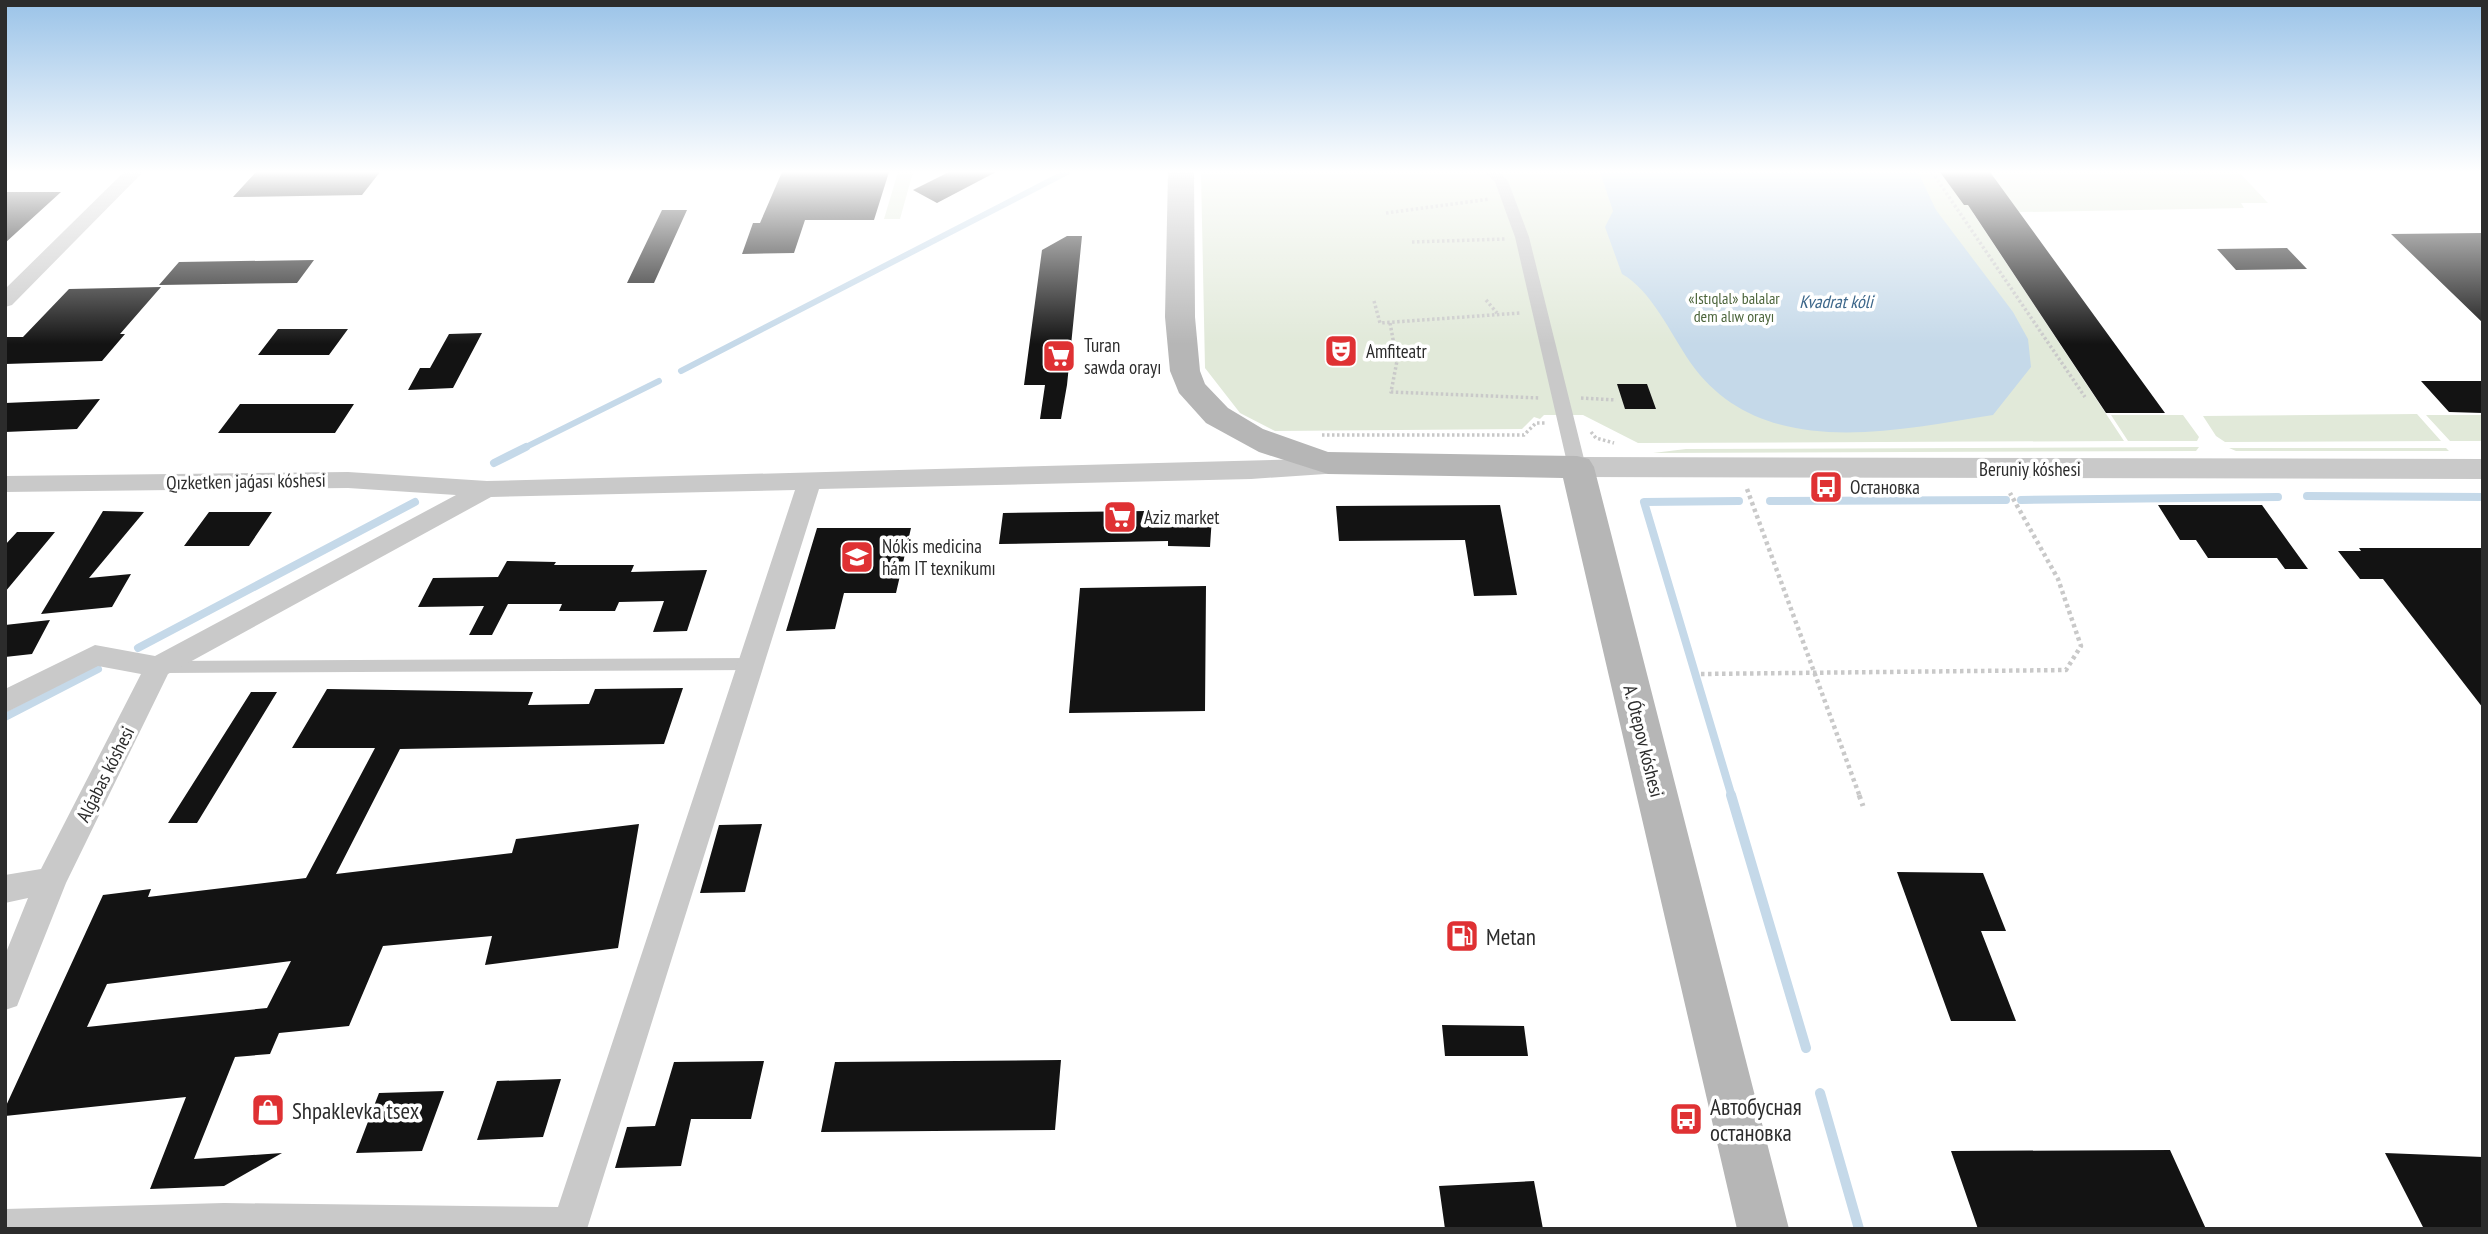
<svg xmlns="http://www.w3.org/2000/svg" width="2488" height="1234" viewBox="0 0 2488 1234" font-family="'PT Sans Narrow',sans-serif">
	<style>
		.green { fill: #e1e9d9 }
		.water { fill: #c5d9e9 }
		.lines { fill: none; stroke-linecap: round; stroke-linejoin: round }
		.stream-far2 { stroke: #c5d9e9; stroke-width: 6 }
		.stream-far1 { stroke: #c5d9e9; stroke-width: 8 }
		.stream { stroke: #c5d9e9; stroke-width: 10 }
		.building { fill: #131313; fill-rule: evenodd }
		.path-far2 { stroke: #c9c9c9; stroke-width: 3.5; stroke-dasharray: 2.5 2.5; stroke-linecap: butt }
		.path-far1 { stroke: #c9c9c9; stroke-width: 4.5; stroke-dasharray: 3.5 3.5; stroke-linecap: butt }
		.path { stroke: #c9c9c9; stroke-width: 5; stroke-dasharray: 4.5 4.5; stroke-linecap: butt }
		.service { stroke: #c9c9c9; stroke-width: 12 }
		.pedestrian { fill: #c9c9c9; fill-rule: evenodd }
		.minor { fill: #c9c9c9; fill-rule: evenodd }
		.tertiary { fill: #c9c9c9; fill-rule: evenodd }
		.secondary { fill: #b6b6b6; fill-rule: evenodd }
		.labels { text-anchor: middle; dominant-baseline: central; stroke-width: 7; stroke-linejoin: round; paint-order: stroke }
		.far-park-label { font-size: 16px; fill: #4c653b; stroke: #fff }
		.far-water-label { font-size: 18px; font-style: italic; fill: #3d678a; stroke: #fff }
		.poi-label { font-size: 19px; fill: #2c2c2c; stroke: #fff; text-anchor: start }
		.street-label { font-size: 19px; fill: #2c2c2c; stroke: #fff }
		.near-poi-label { font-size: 23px; fill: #2c2c2c; stroke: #fff; text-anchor: start }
	</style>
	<rect width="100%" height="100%" fill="#fff"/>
	<path class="green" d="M898 172H913L900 219H884Z
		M1201 172H2239L2268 203H2241L2244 208 1973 213 2124 441 1638 443 1583 415H1544L1540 419 1534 417 1522 429 1275 431 1240 413 1205 368Z
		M2417 414 2441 441 2225 442 2216 436 2203 416Z
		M2111 415H2183L2199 437 2197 441H2128Z
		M2426 415H2483V441H2450Z
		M2199 447 2196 451 1653 453 1686 449Z
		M2229 448H2446L2449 451H2236Z"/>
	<path class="water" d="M1600 172H1918L1936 210 2013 312 2028 339 2031 367 1993 415C1891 431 1760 462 1690 362 1671 334 1651 290 1622 274L1605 227 1613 211Z"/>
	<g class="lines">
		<path class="stream-far2" d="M681 371 1067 172
			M522 449 659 381"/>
		<path class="stream-far1" d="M494 463 526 447
			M2307 496 2483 497
			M2021 500 2278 497
			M1770 501 2006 500
			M138 648 415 502
			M5 717 98 669
			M1732 797 1644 502 1739 501"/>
		<path class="stream" d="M1731 795 1806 1048
			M1820 1093 1859 1229"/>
	</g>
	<path class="building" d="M256 172H380L362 195 233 197Z
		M782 172H889L874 220H805L794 253 742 254 753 223H760Z
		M949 172H996L937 203 913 190Z
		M1940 172H1990L2165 413H2106L1968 205H1964Z
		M5 192H61L5 243Z
		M662 210H687L654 283H627Z
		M2483 233V323L2391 234Z
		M1067 236H1082L1067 385 1061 419H1040L1045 385H1024L1042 250Z
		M2287 248 2307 269 2236 270 2217 249Z
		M314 260 297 283 159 285 179 262Z
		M161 287 120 334H125L102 361 5 364V337H23L69 289Z
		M278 329H348L329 355H258Z
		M482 333 453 388 408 390 420 368H430L449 334Z
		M2421 381H2483V413L2449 412Z
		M1617 384H1647L1656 409H1625Z
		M100 399 77 429 5 432V403Z
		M240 404H354L335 433H218Z
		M1500 505 1517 595 1474 596 1465 540 1339 541 1336 506Z
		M2158 505H2262L2308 569H2285L2277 558H2208L2196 540H2180Z
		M103 511 144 512 89 578 131 574 112 607 41 614Z
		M1145 511V515L1212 516 1210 547 1168 546V541L999 544 1003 513Z
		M209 512H272L249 546H184Z
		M817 528H911L896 593H844L835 629 786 631Z
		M17 532H55L5 592V545Z
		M2359 548H2483V708L2383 579H2360L2338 551H2361Z
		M507 561 556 562 554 565H634L631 572 707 570 687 631 653 632 664 601 619 602 615 611H559L562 604H508L492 635H469L484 606 418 607 433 578 498 577Z
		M1206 586 1205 711 1069 713 1080 588Z
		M50 620 32 654 5 657V625Z
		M683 688 664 744 400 749 336 874 512 853 516 839 639 824 618 948 485 965 492 936 383 946 349 1026 279 1033 270 1054 235 1057 194 1159 282 1153 224 1186 150 1189 186 1097 5 1116V1108L103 895 151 889 148 897 306 878 375 748H292L327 689 533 692 528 705 589 704 595 689ZM291 961 267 1008 87 1027 107 984Z
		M251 692H277L197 823H168Z
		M762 824 745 892 700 893 719 825Z
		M1897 872 1983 873 2006 931H1981L2016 1021H1951Z
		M1442 1025 1524 1026 1528 1056H1445Z
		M1061 1060 1055 1130 821 1132 835 1062Z
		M764 1061 751 1119H691L681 1166 615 1168 627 1127 655 1126 674 1062Z
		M561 1079 543 1137 477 1140 497 1081Z
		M444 1091 422 1151 356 1153 379 1093Z
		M2170 1150 2206 1229H1978L1951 1151Z
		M2385 1153 2483 1157V1229H2424Z
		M1534 1181 1543 1229H1445L1439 1186Z"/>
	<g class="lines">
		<path class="path-far2" d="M1932 172 2085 397
			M1386 213 1490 199
			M1412 242 1505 239
			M1486 300 1497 313
			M1374 301 1380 323 1520 313
			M1390 323 1397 361 1391 392 1540 398
			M1581 398 1616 400
			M1591 432 1596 438 1614 443
			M1322 435H1524L1536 423H1547"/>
		<path class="path-far1" d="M1747 489 1860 797
			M1701 674 2066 670 2081 646 2058 579 2010 493"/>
		<path class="path" d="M1859 795 1863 806"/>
		<path class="service" d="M165 667 752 664"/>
		<path class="pedestrian" d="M1485 172H1499L1508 181 1529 237 1586 467 1583 471H1571L1568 467 1515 237 1495 182Z"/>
		<path class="minor" d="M124 172H143L12 305 5 307V289Z
			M1347 458 1355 460 1359 466 1355 472 1251 479 819 489 587 1229H5V1209L224 1203 558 1207 795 490 491 497 168 674 66 883 17 1006 5 1010V955L28 898 5 903V875L41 869 141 674 98 666 5 713V689L95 645 155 656 456 495 348 488 5 492V476L348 472 487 481Z"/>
		<path class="tertiary" d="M1577 457 2483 459V479L1577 477 1567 474 1563 467 1567 460Z"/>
		<path class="secondary" d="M1168 172H1194L1195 317 1200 371 1205 384 1228 408 1263 429 1328 452 1577 456 1589 459 1594 467 1789 1229H1737L1563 478 1328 474 1259 452 1206 423 1179 393 1170 371 1165 317Z"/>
	</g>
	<linearGradient id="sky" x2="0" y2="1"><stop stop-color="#9ac3e8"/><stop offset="0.5" stop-color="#fff"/><stop offset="1" stop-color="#fff" stop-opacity="0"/></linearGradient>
	<rect width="2488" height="344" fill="url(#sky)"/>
	<defs>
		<symbol id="theatre-square" viewBox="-11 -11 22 22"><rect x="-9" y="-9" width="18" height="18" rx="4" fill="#df3133" stroke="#fff"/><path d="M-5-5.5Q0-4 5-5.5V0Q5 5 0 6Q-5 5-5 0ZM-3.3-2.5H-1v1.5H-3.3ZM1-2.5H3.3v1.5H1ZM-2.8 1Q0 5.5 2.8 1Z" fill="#fff"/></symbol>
		<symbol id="supermarket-square" viewBox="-11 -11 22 22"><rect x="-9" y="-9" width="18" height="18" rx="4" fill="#df3133" stroke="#fff"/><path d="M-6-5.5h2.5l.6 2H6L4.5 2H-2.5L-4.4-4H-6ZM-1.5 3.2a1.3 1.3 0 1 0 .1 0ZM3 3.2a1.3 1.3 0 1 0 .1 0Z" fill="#fff"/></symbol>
		<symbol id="bus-square" viewBox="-11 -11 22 22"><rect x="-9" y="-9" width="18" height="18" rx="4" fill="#df3133" stroke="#fff"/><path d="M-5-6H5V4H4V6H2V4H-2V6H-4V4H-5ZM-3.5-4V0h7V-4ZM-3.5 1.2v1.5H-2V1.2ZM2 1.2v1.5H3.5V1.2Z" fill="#fff"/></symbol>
		<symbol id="university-square" viewBox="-11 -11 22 22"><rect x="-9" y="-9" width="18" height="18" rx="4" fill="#df3133" stroke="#fff"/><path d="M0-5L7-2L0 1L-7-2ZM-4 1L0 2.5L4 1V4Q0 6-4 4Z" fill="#fff"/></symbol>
		<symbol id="fuel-square" viewBox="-11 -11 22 22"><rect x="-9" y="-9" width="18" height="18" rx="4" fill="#df3133" stroke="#fff"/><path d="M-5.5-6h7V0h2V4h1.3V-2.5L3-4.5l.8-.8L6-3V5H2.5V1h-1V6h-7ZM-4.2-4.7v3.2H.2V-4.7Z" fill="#fff"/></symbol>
		<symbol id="shop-square" viewBox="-11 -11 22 22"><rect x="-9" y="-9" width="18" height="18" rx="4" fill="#df3133" stroke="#fff"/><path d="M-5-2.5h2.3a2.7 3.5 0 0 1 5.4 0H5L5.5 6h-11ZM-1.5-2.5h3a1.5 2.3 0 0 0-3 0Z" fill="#fff"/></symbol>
	</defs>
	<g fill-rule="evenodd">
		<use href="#theatre-square" x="1322" y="332" width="38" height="38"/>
		<use href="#supermarket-square" x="1040" y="337" width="38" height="38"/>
		<use href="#bus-square" x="1807" y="468" width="38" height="38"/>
		<use href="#supermarket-square" x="1101" y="498" width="38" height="38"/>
		<use href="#university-square" x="838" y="538" width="38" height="38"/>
		<use href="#fuel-square" x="1443" y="917" width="38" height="38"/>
		<use href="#shop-square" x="249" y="1091" width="38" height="38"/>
		<use href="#bus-square" x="1667" y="1100" width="38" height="38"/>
	</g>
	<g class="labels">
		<g class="far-park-label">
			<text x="1734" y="298">«Istıqlal» balalar<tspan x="1734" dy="18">dem alıw orayı</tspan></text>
		</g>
		<g class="far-water-label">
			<text x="1836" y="301">Kvadrat kóli</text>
		</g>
		<g class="poi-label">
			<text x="1084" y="345">Turan<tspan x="1084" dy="22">sawda orayı</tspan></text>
			<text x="1366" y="351">Amfiteatr</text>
			<text x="1850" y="487">Остановка</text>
			<text x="1144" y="517">Aziz market</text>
			<text x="882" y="546">Nókis medicina<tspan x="882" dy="22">hám IT texnikumı</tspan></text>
		</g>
		<g class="street-label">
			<text x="2030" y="469">Beruniy kóshesi</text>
			<text transform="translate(246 481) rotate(-1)">Qızketken jaǵası kóshesi</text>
			<text transform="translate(1644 741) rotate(76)">A. Ótepov kóshesi</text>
			<text transform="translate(105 774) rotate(-63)">Alǵabas kóshesi</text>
		</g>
		<g class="near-poi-label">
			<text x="1486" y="936">Metan</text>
			<text x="1710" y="1106">Автобусная<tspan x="1710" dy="26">остановка</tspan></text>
			<text x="292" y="1110">Shpaklevka tsex</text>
		</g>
	</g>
	<rect width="2488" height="1234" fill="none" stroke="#2c2c2c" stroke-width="14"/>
</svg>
